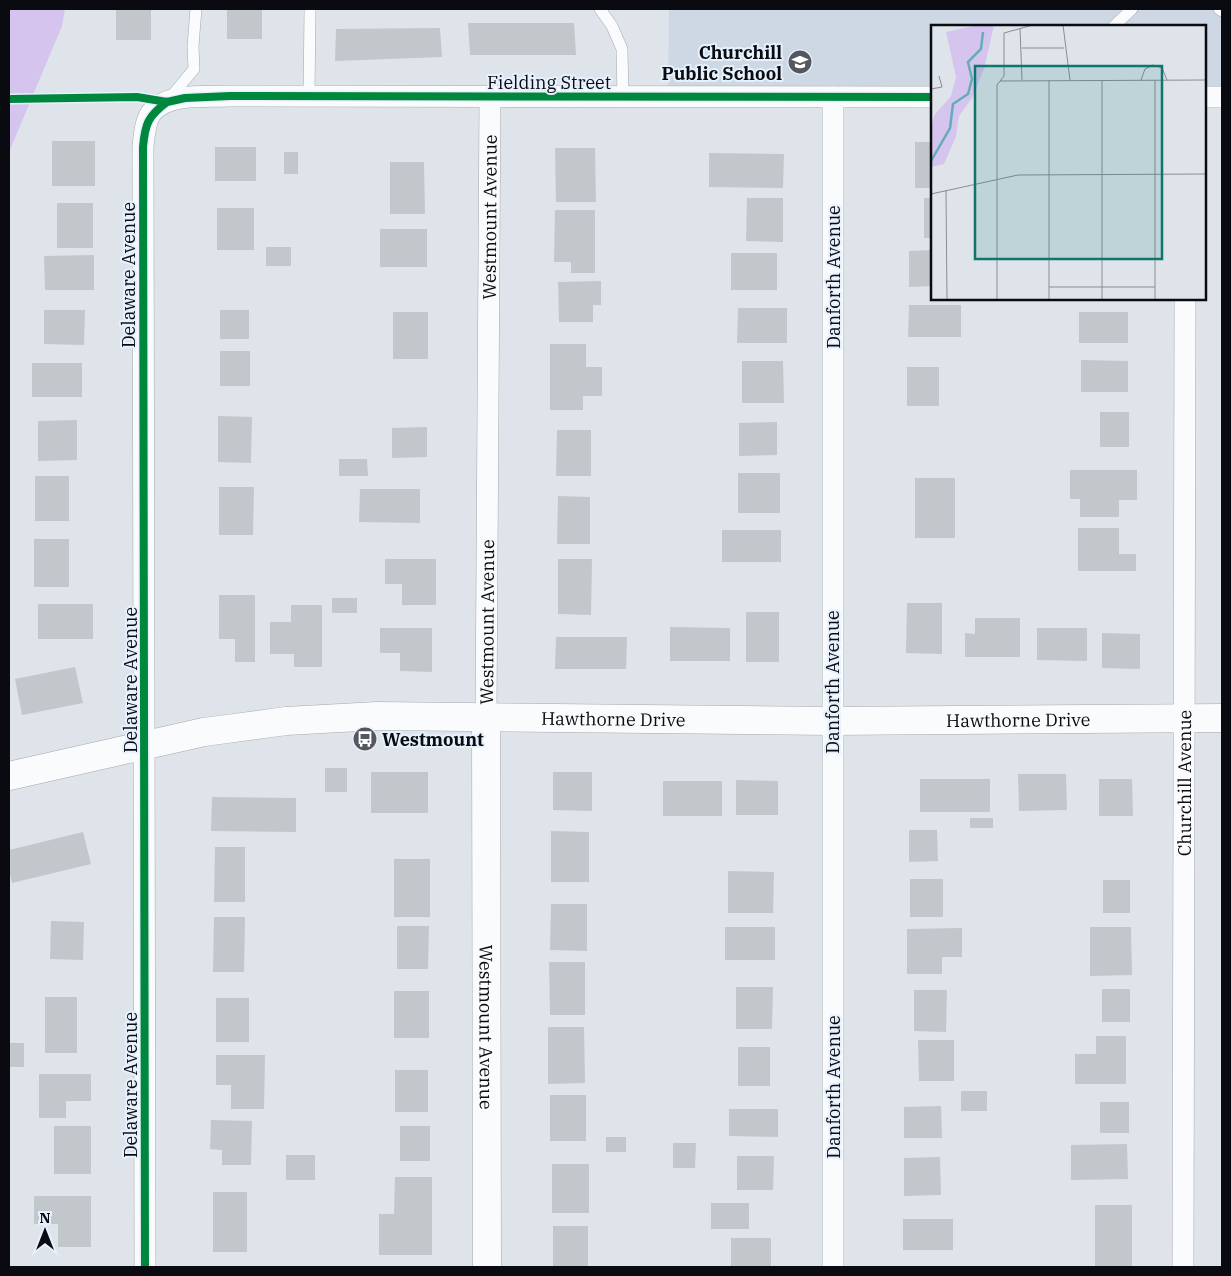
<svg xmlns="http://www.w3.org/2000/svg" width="1231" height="1276" viewBox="0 0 1231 1276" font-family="'IBM Plex Serif',serif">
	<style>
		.built { fill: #ced7e4 }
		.green { fill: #d5c4ee }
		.building { fill: #c2c7cc }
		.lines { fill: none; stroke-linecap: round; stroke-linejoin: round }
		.service-casing { stroke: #a5a8ad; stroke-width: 12 }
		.minor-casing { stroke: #a5a8ad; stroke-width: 22 }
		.tertiary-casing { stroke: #a5a8ad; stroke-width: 29 }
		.service { stroke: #fafbfc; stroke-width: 11 }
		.minor { stroke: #fafbfc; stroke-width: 21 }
		.tertiary { stroke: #fafbfc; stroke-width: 28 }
		.cycleway-casing { stroke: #e7f1fe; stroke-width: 11 }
		.cycleway { stroke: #00873e; stroke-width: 8 }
		.labels { text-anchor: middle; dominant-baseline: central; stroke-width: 4; stroke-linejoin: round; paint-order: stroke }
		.poi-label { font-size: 18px; font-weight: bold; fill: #090b10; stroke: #e7f1fe; text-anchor: end }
		.street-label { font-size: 18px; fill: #090b10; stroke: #e7f1fe }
		.inset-river { fill: none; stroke: #64adb7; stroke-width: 2.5 }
		.inset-road { fill: none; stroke: #898d93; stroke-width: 1 }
		.view { fill: #0f766e; fill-opacity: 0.15; stroke: #0f766e; stroke-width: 2.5 }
		.inset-edge { fill: none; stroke: #090b10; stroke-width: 2.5 }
	</style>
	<rect width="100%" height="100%" fill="#dfe4eb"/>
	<path class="built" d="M669 9H1222V98H1205V26H932V98H668Z"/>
	<path class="green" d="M9 9H65L62 26 9 152Z"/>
	<path class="building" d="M116 9H151V40H116Z
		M227 9H262V39H227Z
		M468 23H574L576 55H470Z
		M440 28 442 57 335 61 336 29Z
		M52 141H95V186H52Z
		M915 142H932V188H915Z
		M215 147H256V181H215Z
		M555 148H595L596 202H556Z
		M284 152H298V174H284Z
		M709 153 784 154 783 188 709 187Z
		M390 162H424L425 214H390Z
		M747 198H783V242L746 241Z
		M924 198H932V238H924Z
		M57 203H93V248H57Z
		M217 208H254V250H217Z
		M555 210H595V273H571V262H554Z
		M380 229H427V267H380Z
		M266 247H291V266H266Z
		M932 250V286L909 287V251Z
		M731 253H777V290H731Z
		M94 255V290H45L44 256Z
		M601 281V305H593V322H559L558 282Z
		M909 305H961V337H908Z
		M738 308H787V343H737Z
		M44 310H85L84 345 44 344Z
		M220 310H249V339H220Z
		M393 312H428V359H393Z
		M1079 312H1128V343H1079Z
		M550 344H586V367H602V396H583V410H550Z
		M220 351H250V386H220Z
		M1081 360 1128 361V392H1081Z
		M742 361H783L784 403H742Z
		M32 363H82V397H32Z
		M907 367H939V406H907Z
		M1100 412H1129V447H1100Z
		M218 416 252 417 251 463 218 462Z
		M77 420V460L38 461V421Z
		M777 422V455L739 456V423Z
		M427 427V457L392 458V428Z
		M557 430H591V476H556Z
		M339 459H367L368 476H339Z
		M1070 470H1137V500H1119V517H1080V499H1070Z
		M738 473H780V513H738Z
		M35 476H69V521H35Z
		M915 478H955V538H915Z
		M219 487H254L253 535H219Z
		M360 489H420V523L359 522Z
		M558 496 590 497V544H557Z
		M1078 528H1119V554H1136V571H1078Z
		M722 530H781V562H722Z
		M34 539H69V587H34Z
		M385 559H436V605H402V584H385Z
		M558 559H592L591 615 558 614Z
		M219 595H255V662H235V639H219Z
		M332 598H357V613H332Z
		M907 603H942V654L906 653Z
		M38 604H93V639H38Z
		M291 605H322V667H294V654H270V622H291Z
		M746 612H779V662H746Z
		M975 618H1020V657H965V633L975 634Z
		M670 627 730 628V661H670Z
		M380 628H432V672L400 671V653H380Z
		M1037 628H1087V661L1037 660Z
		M1102 633 1140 634V669L1102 668Z
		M556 637H627L626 669H555Z
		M75 667 83 703 22 715 15 679Z
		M325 768H347V792H325Z
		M371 772H428V813H371Z
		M553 772H592V811L553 810Z
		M1018 774H1066L1067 810 1019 811Z
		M920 779H990V812H920Z
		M1099 779H1132L1133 816H1099Z
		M736 780 778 781V815H736Z
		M663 781H722V816H663Z
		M212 797 296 798V832L211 831Z
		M970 818H993V828H970Z
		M909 830H937L938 861 909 862Z
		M551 831 589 832V882H551Z
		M83 832 91 864 12 883 9 870V850Z
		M215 847H245V902H214Z
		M394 859H430V917H394Z
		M728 871 774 872 773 913H728Z
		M910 879H943V917H910Z
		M1103 880H1130V913H1103Z
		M551 904H587V951L550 950Z
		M214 917H245L244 972H213Z
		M51 921 84 922 83 960 50 959Z
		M397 926H429L428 969H397Z
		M725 927H775V960H725Z
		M1090 927H1131L1132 975 1090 976Z
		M962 928V957H942V974H907V929Z
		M549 962H585V1015H550Z
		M736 987H773L772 1029H736Z
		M1102 989H1130V1022H1102Z
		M914 990H947L946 1032 914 1031Z
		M394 991H429V1038H394Z
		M45 997H77V1053H45Z
		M216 998H249V1042H216Z
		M548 1027H584L585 1083 548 1084Z
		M1096 1036H1126V1084H1075V1054H1096Z
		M918 1040H954V1081H919Z
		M9 1043H24V1067H9Z
		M738 1047H770V1086H738Z
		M216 1055H265L264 1109H231V1085H216Z
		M395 1070H428V1112H395Z
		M39 1074H91V1101H66V1118H39Z
		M961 1091H987V1111H961Z
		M550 1095H586V1141H550Z
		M1100 1102H1129V1133H1100Z
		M941 1106 942 1138H904V1107Z
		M729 1109H778V1137L729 1136Z
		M211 1120 252 1121 251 1165H222V1150L210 1149Z
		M54 1126H91V1174H54Z
		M400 1126H430V1161H400Z
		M606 1137H626V1152H606Z
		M673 1143H696L695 1168H673Z
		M1127 1144 1128 1179 1071 1180V1145Z
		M286 1155H315V1180H286Z
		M737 1156H774L773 1190H737Z
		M940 1157 941 1195 904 1196V1158Z
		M552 1164H589V1213H552Z
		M395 1177H432V1255H379V1214H394Z
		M213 1192H247V1252H213Z
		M34 1196H91V1247H58V1224H34Z
		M711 1203H749V1229H711Z
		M1095 1205H1132V1266H1095Z
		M903 1219H953V1250H903Z
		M553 1226H588V1267H553Z
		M731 1238H771V1267H731Z"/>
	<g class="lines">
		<defs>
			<path id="service" d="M600 9 612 26 622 49 623 97
				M1219 9 1222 11
				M1114 26 1132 9
				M309 96 310 9
				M170 98 194 69 193 46 196 9"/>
			<g id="minor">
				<path d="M833 97V1267"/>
				<path d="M1205 97H1222"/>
				<path id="s1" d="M486 717 490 97"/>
				<path d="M145 1267 143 147C144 137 145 122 151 113 168 92 206 97 230 96L932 97"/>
				<path id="s2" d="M1183 1267 1185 299"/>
			</g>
			<g id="tertiary">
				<path id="s3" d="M486 717 487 1267"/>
				<path id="s4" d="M9 776 204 732 286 721 377 716 832 721 1222 718"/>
			</g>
		</defs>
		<use href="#service" class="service-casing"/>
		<use href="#minor" class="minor-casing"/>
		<use href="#tertiary" class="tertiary-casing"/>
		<use href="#service" class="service"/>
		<use href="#minor" class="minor"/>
		<use href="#tertiary" class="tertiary"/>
		<defs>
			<path id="cycleway" d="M9 99 137 97 167 102 185 98 230 96 932 97
				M145 1267 143 147C145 124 148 116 167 102"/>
		</defs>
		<use href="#cycleway" class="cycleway-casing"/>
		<use href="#cycleway" class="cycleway"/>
	</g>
	<defs>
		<symbol id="school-disc" viewBox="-11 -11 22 22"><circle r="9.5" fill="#54575d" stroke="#e7f1fe"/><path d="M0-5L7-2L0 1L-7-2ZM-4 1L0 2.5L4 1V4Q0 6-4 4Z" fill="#fff"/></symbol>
		<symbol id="bus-disc" viewBox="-11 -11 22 22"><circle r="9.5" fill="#54575d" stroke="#e7f1fe"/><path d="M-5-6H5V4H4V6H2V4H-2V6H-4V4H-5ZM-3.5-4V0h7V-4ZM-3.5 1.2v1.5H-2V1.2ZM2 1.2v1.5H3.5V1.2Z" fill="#fff"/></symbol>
	</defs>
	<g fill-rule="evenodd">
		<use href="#school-disc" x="786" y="48" width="28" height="28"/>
		<use href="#bus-disc" x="351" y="725" width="28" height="28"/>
	</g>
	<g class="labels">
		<g class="poi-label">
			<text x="782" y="52">Churchill<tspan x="782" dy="21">Public School</tspan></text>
			<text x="382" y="739" text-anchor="start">Westmount</text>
		</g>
		<g class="street-label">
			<text x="549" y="82">Fielding Street</text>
			<text stroke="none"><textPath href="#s1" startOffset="500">Westmount Avenue</textPath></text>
			<text transform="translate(128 275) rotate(-90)">Delaware Avenue</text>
			<text transform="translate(833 277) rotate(-90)">Danforth Avenue</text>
			<text stroke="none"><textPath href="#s1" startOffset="95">Westmount Avenue</textPath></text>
			<text transform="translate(130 680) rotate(-90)">Delaware Avenue</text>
			<text transform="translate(832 682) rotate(-90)">Danforth Avenue</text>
			<text stroke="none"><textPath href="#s4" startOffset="610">Hawthorne Drive</textPath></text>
			<text stroke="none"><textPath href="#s4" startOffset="1015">Hawthorne Drive</textPath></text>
			<text stroke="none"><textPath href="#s2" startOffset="484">Churchill Avenue</textPath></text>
			<text stroke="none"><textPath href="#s3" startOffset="310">Westmount Avenue</textPath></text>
			<text transform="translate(130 1085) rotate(-90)">Delaware Avenue</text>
			<text transform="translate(833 1087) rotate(-90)">Danforth Avenue</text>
		</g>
	</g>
	<g transform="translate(931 25)">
		<rect width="275" height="275" fill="#dfe4eb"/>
		<path d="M47 0H63L53 44 41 73 28 91 25 111 13 139 0 142V101L4 89 20 71 25 52 15 7Z" fill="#d5c4ee"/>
		<path class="inset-river" d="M0 136 19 103 22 79 37 69 41 54 37 37 50 24 52 7"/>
		<path class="inset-road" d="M132 0 139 55M89 3 91 55M91 23H133M171 55V275M210 55 214 44 222 40 231 43 236 55M69 56 275 55M0 64 11 62 8 51M15 165 16 275M0 169 87 150 275 149M118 262H224M66 275V60L73 51V8L102 0M118 275V55M224 275V55"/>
		<path class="view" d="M44 41H231V234H44Z"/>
		<rect width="275" height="275" class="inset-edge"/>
	</g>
	<rect width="1231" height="1276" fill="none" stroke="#090b10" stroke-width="20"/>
	<g transform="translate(45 1231)" stroke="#e7f1fe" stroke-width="4" paint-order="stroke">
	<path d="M0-4L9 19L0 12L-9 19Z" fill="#090b10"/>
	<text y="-8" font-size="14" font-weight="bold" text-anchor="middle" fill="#090b10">N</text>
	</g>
</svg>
